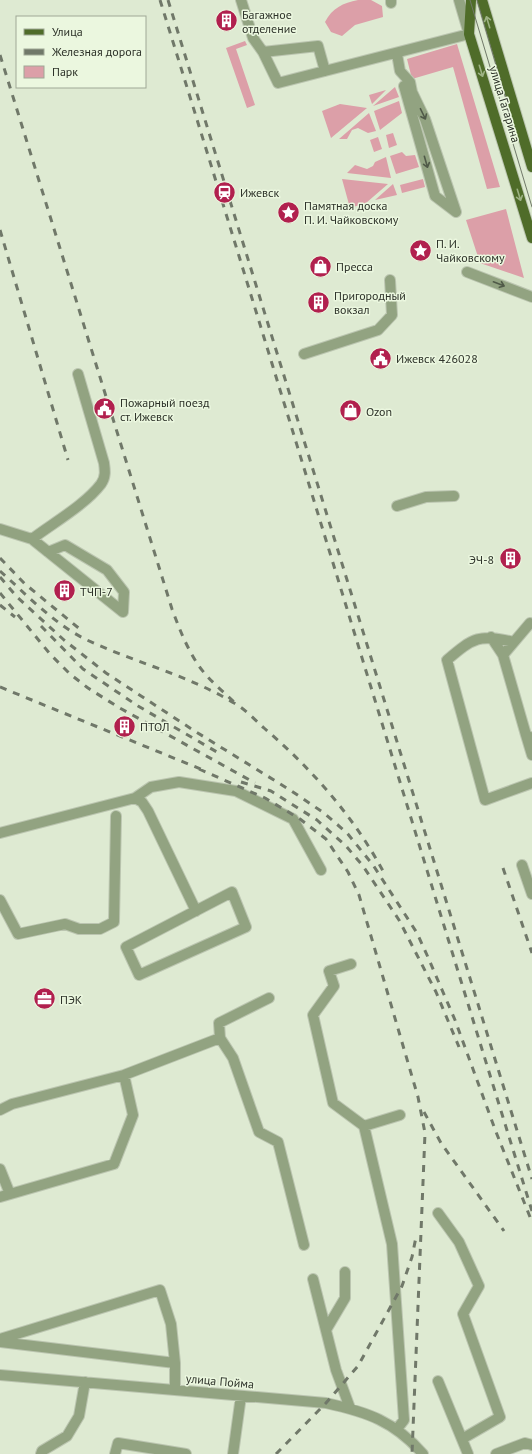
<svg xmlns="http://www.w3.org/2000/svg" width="532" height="1454" viewBox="0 0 532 1454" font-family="'PT Sans',sans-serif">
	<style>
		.green { fill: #dc9fa8 }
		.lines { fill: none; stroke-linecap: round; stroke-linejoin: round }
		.minor-casing { stroke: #bbc5b0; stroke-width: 12 }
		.major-casing { stroke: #bbc5b0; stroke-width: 12 }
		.minor { stroke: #92a381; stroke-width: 10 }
		.major { stroke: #4f6c29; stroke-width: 10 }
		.tram { stroke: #707869; stroke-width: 1 }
		.rail { stroke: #707869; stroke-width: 3; stroke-dasharray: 7 7; stroke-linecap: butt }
		.oneway { stroke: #9db284 }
		.oneway2 { stroke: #505a48 }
		.labels { text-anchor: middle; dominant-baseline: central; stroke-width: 3; stroke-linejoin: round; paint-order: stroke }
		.poi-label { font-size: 12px; fill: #2d3229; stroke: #ebf7df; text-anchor: start }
		.street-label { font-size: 12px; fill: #2d3229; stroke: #ebf7df }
	</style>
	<rect width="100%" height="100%" fill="#deead2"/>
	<path class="green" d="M358 0H371L382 6 383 17 355 25 342 36 331 32 325 22C332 8 343 3 358 0Z
		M245 41 247 45 236 49 255 105 247 108 226 48Z
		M457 44 500 187 487 189 453 67 412 79 407 59Z
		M395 87 399 97 373 106Z
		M386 90 372 104 369 95Z
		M399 101 402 113 380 130 374 111Z
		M340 104 367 108 331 138 322 111Z
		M369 113 376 131 368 133 358 128 352 130 347 139H339Z
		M393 133 397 145 389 148 386 135Z
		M378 137 382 149 374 152 370 140Z
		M402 152 406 156 415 155 419 167 396 174 390 156Z
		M386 157 391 178 347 173 355 165 367 169 373 166 375 162Z
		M342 179 388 184 366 203 350 208Z
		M423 179 425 187 402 193 400 185Z
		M393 184 397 195 375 200Z
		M506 209 524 278 480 263 466 220Z"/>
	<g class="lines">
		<defs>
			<path id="minor" d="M241 0 253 38 263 52 278 83 469 34 459 0
				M391 0V3
				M263 52 318 46 325 71
				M397 54 400 71 410 82 412 92 425 119 456 212
				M404 86 435 196 456 212
				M467 272 532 297
				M304 354 378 330 392 315 390 280
				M397 506 426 497 454 496
				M0 529 32 539 123 612 124 592 107 570 65 545 48 552
				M32 539C53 523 85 505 101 484 106 477 105 470 104 463L78 374
				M530 623 503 655 526 735 532 738
				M491 637 503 655
				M514 642C479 634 474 637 447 660L485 800 532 783
				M526 735 532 755
				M135 798 151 787 179 782 236 791 293 819 321 870
				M0 833 135 798 142 802 148 811 196 911
				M522 865 532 894
				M232 892 246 927 139 975 126 947Z
				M0 900 18 934 65 924 79 929H100L114 922 116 816
				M351 964 329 971 334 986 313 1015 333 1103 364 1126
				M269 998 219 1023 220 1038 233 1058 259 1132 278 1142 304 1245
				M0 1110 12 1104 124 1075 220 1038
				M0 1169 10 1194
				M0 1197 114 1164 133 1115 124 1075
				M438 1213 459 1242 479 1286 463 1314 500 1417 462 1439
				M313 1279 336 1370 350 1408
				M326 1330 345 1298V1272
				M0 1339 160 1290 171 1324 175 1363
				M0 1342 175 1363V1390
				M0 1375 326 1403C367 1412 394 1421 423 1454
				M438 1381 468 1454
				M397 1429 404 1420 392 1244 364 1126 400 1115
				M41 1454 42 1451 67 1436 79 1416 85 1382
				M115 1454 118 1443 186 1454
				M233 1454 241 1396
				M496 1454 525 1443 532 1445"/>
			<path id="major" d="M471 0 469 34 532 238
				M482 0 532 167"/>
		</defs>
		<use href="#minor" class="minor-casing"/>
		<use href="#major" class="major-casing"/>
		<use href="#minor" class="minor"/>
		<use href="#major" class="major"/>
		<path class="tram" d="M470 0 532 207
			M477 0 508 106"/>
		<path class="rail" d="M160 0C285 403 407 808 532 1211
			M168 0 532 1179
			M0 55 172 609C179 628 186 646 197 663 207 679 223 691 236 704
			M0 230 68 460
			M0 558 25 584 81 630
			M0 571C27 595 54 624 87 640 136 663 188 675 234 703 245 709 255 720 264 728 311 768 354 817 383 871
			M0 577 17 597 64 640 106 673 193 730 290 790 324 813 347 833 373 865 417 933 427 955 455 1020 496 1132 532 1222
			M0 593 50 654 70 674 88 688 118 707 255 783
			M0 605 15 617
			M41 626 83 669 138 706 222 755
			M0 687 203 770
			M199 769 265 798 300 819 326 839 348 872 359 895 418 1097 425 1133 412 1454
			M241 782 271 791 317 820 346 846 363 866 399 920 436 992 459 1047
			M503 868 532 953
			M424 1112 441 1143 504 1231
			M276 1454 326 1403 358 1366 402 1286 412 1257 416 1237"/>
	</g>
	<defs><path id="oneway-shaft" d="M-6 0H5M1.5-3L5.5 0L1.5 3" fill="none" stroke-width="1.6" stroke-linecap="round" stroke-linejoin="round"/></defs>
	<g class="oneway">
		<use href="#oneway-shaft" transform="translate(488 22) rotate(-107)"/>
		<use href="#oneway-shaft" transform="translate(481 71) rotate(73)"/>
		<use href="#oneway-shaft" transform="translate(519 195) rotate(73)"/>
	</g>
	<g class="oneway2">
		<use href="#oneway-shaft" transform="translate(423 114) rotate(64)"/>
		<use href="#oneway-shaft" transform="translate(426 162) rotate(74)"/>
		<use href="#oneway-shaft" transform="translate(499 284) rotate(21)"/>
	</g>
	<defs>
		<symbol id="building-disc" viewBox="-11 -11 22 22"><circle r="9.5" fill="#b1204e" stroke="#ebf7df"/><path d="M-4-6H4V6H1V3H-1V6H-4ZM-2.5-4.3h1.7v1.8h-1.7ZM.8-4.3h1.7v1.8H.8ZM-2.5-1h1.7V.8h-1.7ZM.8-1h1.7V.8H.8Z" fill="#fff"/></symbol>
		<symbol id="station-disc" viewBox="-11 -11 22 22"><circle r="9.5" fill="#b1204e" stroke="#ebf7df"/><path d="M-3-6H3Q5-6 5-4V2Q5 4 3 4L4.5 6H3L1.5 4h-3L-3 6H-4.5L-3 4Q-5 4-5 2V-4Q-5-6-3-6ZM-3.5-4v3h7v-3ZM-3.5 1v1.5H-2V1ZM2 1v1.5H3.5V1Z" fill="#fff"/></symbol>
		<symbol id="sight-disc" viewBox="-11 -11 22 22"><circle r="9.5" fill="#b1204e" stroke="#ebf7df"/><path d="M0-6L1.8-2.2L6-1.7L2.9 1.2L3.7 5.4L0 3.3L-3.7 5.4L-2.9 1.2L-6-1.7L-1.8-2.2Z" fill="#fff"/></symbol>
		<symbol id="shop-disc" viewBox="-11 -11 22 22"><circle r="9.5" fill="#b1204e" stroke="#ebf7df"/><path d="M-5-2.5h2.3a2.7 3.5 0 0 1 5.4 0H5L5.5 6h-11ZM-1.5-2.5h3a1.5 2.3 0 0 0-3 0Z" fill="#fff"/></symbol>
		<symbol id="civic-disc" viewBox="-11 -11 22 22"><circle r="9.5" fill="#b1204e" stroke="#ebf7df"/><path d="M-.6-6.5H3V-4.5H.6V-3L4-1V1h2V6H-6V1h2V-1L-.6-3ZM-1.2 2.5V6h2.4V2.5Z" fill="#fff"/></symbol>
		<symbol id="office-disc" viewBox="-11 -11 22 22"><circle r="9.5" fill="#b1204e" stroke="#ebf7df"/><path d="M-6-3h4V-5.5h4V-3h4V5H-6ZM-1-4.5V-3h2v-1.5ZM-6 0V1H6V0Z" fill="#fff"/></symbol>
	</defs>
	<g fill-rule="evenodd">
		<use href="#building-disc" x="214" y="8" width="25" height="25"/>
		<use href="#station-disc" x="212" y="180" width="25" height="25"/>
		<use href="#sight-disc" x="276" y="200" width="25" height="25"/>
		<use href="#sight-disc" x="408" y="238" width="25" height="25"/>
		<use href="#shop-disc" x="308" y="254" width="25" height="25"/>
		<use href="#building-disc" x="306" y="290" width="25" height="25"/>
		<use href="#civic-disc" x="368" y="346" width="25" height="25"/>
		<use href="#civic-disc" x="92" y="396" width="25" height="25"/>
		<use href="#shop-disc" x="338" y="398" width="25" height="25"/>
		<use href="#building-disc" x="498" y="546" width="25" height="25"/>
		<use href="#building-disc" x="52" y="578" width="25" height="25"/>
		<use href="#building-disc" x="112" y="714" width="25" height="25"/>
		<use href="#office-disc" x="32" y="986" width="25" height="25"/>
	</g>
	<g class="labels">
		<g class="poi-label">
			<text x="242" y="14">Багажное<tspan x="242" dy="14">отделение</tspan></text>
			<text x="240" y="192">Ижевск</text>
			<text x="304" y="205">Памятная доска<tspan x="304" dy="14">П. И. Чайковскому</tspan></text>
			<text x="436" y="243">П. И.<tspan x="436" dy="14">Чайковскому</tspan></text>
			<text x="336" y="266">Пресса</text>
			<text x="334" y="295">Пригородный<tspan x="334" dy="14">вокзал</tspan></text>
			<text x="396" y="358">Ижевск 426028</text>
			<text x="120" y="402">Пожарный поезд<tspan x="120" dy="14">ст. Ижевск</tspan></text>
			<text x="366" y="411">Ozon</text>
			<text x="494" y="559" text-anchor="end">ЭЧ-8</text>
			<text x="80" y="591">ТЧП-7</text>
			<text x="140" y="726">ПТОЛ</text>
			<text x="60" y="999">ПЭК</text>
		</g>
		<g class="street-label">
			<text transform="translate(505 104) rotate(73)">улица Гагарина</text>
			<text transform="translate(220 1381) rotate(5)">улица Пойма</text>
		</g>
	</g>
	<rect x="16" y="16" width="130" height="72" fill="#ebf7df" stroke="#9fa896"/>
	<rect x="24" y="29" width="20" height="6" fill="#4f6c29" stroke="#9fa896"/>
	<text x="52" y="36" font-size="12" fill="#2d3229">Улица</text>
	<rect x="24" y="49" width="20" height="6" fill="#707869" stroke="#9fa896"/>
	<text x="52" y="56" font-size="12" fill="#2d3229">Железная дорога</text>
	<rect x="24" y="66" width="20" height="12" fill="#dc9fa8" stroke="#9fa896"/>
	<text x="52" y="76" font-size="12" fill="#2d3229">Парк</text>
</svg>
